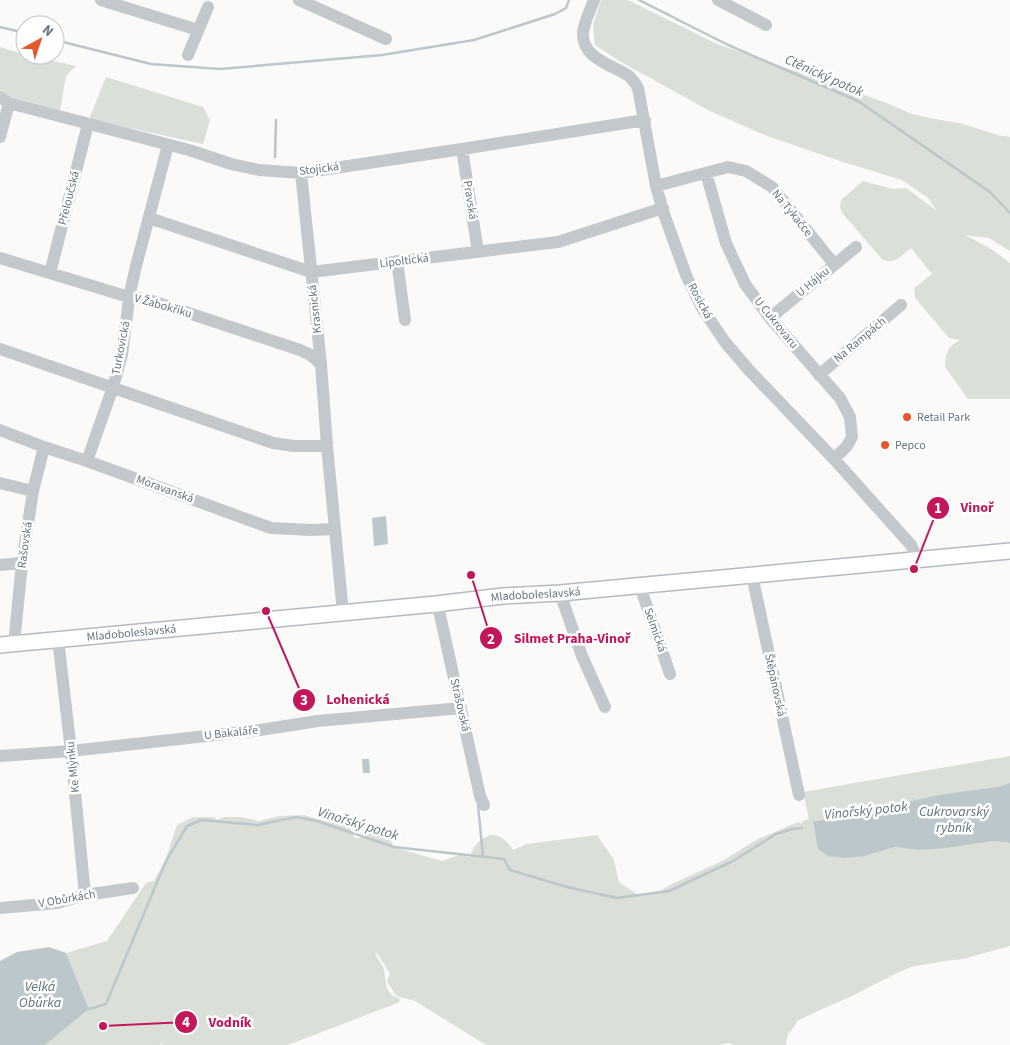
<svg xmlns="http://www.w3.org/2000/svg" width="1010" height="1045" viewBox="0 0 1010 1045" font-family="'Source Sans 3',sans-serif">
	<style>
		.green { fill: #dadfd7 }
		.water { fill: #bbc7cb }
		.lines { fill: none; stroke-linecap: round; stroke-linejoin: round }
		.stream { stroke: #bbc7cb; stroke-width: 2.5 }
		.major-casing { stroke: #b5babe; stroke-width: 18 }
		.minor { stroke: #c3c8cc; stroke-width: 12 }
		.major { stroke: #fff; stroke-width: 15 }
		.poi-dot { fill: #e4572e; stroke: #fff; stroke-width: 2 }
		.labels { text-anchor: middle; dominant-baseline: central; stroke-width: 5; stroke-linejoin: round; paint-order: stroke }
		.street-label { font-size: 12px; fill: #657683; stroke: #fff }
		.poi-label { font-size: 12px; fill: #657683; stroke: #fff; text-anchor: start }
		.water-label { font-size: 14px; font-style: italic; fill: #60757c; stroke: #fff }
		.leader { fill: none; stroke: #c2185b; stroke-width: 2 }
		.callout-dot { fill: #c2185b; stroke: #fff; stroke-width: 2 }
		.mark-label { font-size: 15px; text-anchor: middle; font-weight: bold; fill: #fff }
		.callout-label { font-size: 14px; text-anchor: middle; font-weight: bold; fill: #c2185b; stroke: #fff; stroke-width: 5; stroke-linejoin: round; paint-order: stroke }
	</style>
	<rect width="100%" height="100%" fill="#fafaf8"/>
	<path class="green" d="M601 0H628L717 44 884 102 912 114 930 118 963 124 998 135 1010 137V251L989 238 965 235 991 249 1010 263V399H968L945 367C946 351 947 348 960 340L949 338 915 298 914 288 932 274 911 248C901 255 895 266 882 259L842 213 840 207 841 200 863 181 893 189 906 188 937 211 928 198 902 180 843 162 767 136 710 111 621 62 595 45 593 25Z
		M0 47 25 55 76 66 66 76 60 110 11 97 0 90Z
		M106 77 203 107 210 120 203 144 89 119Z
		M1010 756V783L997 787 944 794 877 808 842 814 837 817 813 823 815 832 865 856 895 847 919 850 948 848 994 841 1010 843V946L963 959 945 961 911 967 895 974 852 996 822 1009 797 1021 794 1027 788 1034 786 1045H733L729 1043 719 1045H486L415 1001 396 996 387 981 390 974 377 953H375C377 958 380 962 383 967 388 980 382 993 399 998L400 1002 288 1045H161L167 1041 159 1045H45L89 1009 66 953 107 941 146 883 154 881 165 861 177 825 193 817H214L217 820 224 817H240L259 821 279 816 304 815 328 822H346L355 838H360L367 831 390 836 393 847 442 861 459 855 470 857C472 848 480 838 489 836V835C501 835 506 839 513 850L526 844 597 835 614 860 619 882 638 895 656 893 672 884 724 860 756 840 798 822 802 824V821L809 819 803 792Z"/>
	<path class="water" d="M386 516 388 544 374 546 372 518Z
		M362 759H369L370 773H363Z
		M1010 783V843L994 841 948 848 919 850 895 847 865 856 845 858 828 856 818 849 813 822 837 817 842 814 877 808 944 794 997 787Z
		M49 947 66 953 89 1009 45 1045H0V961L17 952Z"/>
	<g class="lines">
		<path class="stream" d="M639 0 728 45 858 101 990 192 1010 213
			M0 27 25 33
			M55 40 151 64 220 69 382 55 474 40 555 14 566 8 569 0
			M275 157 276 120
			M478 805 483 857
			M86 1008 89 1009 106 1004 166 861 187 826 201 820 258 825 296 817 317 821 394 847 504 859 510 870 567 887 617 898 669 891 733 861 776 834 793 829 802 828"/>
		<defs>
			<g id="major">
				<path id="s1" d="M0 645 436 604 503 596 560 593 1010 551"/>
			</g>
		</defs>
		<use href="#major" class="major-casing"/>
		<path class="minor" d="M101 0 198 30
			M299 0 386 39
			M594 0C590 11 584 22 583 33 582 59 613 65 629 76 633 80 636 84 638 88L656 186 664 214 686 275 702 308 725 342 748 369 834 459 911 545 918 560
			M718 0 766 25
			M188 55 208 7
			M0 97 9 103 189 150 231 164 259 170 301 173 462 149 645 120
			M0 137 9 103
			M462 149 478 252
			M301 173 321 364 327 446 343 613
			M706 173 726 243 745 284 770 318 840 398 850 417 852 437 847 446 834 459
			M656 186 728 167 746 171 772 187 834 264
			M149 218 311 272 558 242 663 208
			M0 258 129 297 146 299 300 350 309 354 321 364
			M397 261 405 320
			M50 273 88 124
			M770 318 856 247
			M0 349 273 443 294 446H327
			M819 375 901 305
			M0 430 44 447 87 461 271 528 311 530 334 529
			M87 461 113 387 122 355 128 307 129 297 136 266 168 145
			M0 483 33 491
			M0 565 22 563
			M752 575 799 795
			M641 585 643 595 670 674
			M560 593 582 656 605 707
			M436 604 440 615 480 796 484 805
			M58 639 71 751 85 895
			M14 644 22 563 33 491 44 447
			M0 756 71 751 260 730 318 721 461 708
			M0 908 57 903 85 895 133 888"/>
		<use href="#major" class="major"/>
	</g>
	<g class="poi-dot">
		<circle cx="907" cy="417" r="5"/>
		<circle cx="885" cy="445" r="5"/>
	</g>
	<g class="labels">
		<g class="street-label">
			<text transform="translate(319 169) rotate(-7)">Stojická</text>
			<text transform="translate(69 198) rotate(-76)">Přeloučská</text>
			<text transform="translate(470 200) rotate(81)">Pravská</text>
			<text transform="translate(792 213) rotate(51)">Na Tykačce</text>
			<text transform="translate(404 261) rotate(-7)">Lipoltická</text>
			<text transform="translate(813 282) rotate(-40)">U Hájku</text>
			<text transform="translate(700 301) rotate(62)">Rosická</text>
			<text transform="translate(163 306) rotate(16)">V Žabokřiku</text>
			<text transform="translate(315 309) rotate(-96)">Krasnická</text>
			<text transform="translate(776 323) rotate(51)">U Cukrovaru</text>
			<text transform="translate(860 340) rotate(-40)">Na Rampách</text>
			<text transform="translate(121 348) rotate(-79)">Turkovická</text>
			<text transform="translate(165 489) rotate(20)">Moravanská</text>
			<text transform="translate(25 545) rotate(-82)">Rašovská</text>
			<text stroke="none"><textPath href="#s1" startOffset="538">Mladoboleslavská</textPath></text>
			<text transform="translate(655 630) rotate(71)">Selmická</text>
			<text stroke="none"><textPath href="#s1" startOffset="132">Mladoboleslavská</textPath></text>
			<text transform="translate(775 685) rotate(78)">Štěpánovská</text>
			<text transform="translate(460 705) rotate(77)">Strašovská</text>
			<text transform="translate(231 733) rotate(-6)">U Bakaláře</text>
			<text transform="translate(73 767) rotate(-96)">Ke Mlýnku</text>
			<text transform="translate(67 899) rotate(-10)">V Obůrkách</text>
		</g>
		<g class="poi-label">
			<text x="917" y="417">Retail Park</text>
			<text x="895" y="445">Pepco</text>
		</g>
		<g class="water-label">
			<text transform="translate(824 76) rotate(24)">Ctěnický potok</text>
			<text transform="translate(866 811) rotate(-6)">Vinořský potok</text>
			<text x="954" y="812">Cukrovarský<tspan x="954" dy="16">rybník</tspan></text>
			<text transform="translate(358 824) rotate(17)">Vinořský potok</text>
			<text x="40" y="987">Velká<tspan x="40" dy="16">Obůrka</tspan></text>
		</g>
	</g>
	<path class="leader" d="M914 569L938 508M471 575L491 638M266 611L304 700M103 1026L186 1022"/>
	<g class="callout-dot">
		<circle cx="914" cy="569" r="5"/>
		<circle cx="471" cy="575" r="5"/>
		<circle cx="266" cy="611" r="5"/>
		<circle cx="103" cy="1026" r="5"/>
		<circle cx="938" cy="508" r="12"/>
		<circle cx="491" cy="638" r="12"/>
		<circle cx="304" cy="700" r="12"/>
		<circle cx="186" cy="1022" r="12"/>
	</g>
	<g class="mark-label">
		<text x="938" y="513">1</text>
		<text x="491" y="644">2</text>
		<text x="304" y="705">3</text>
		<text x="186" y="1027">4</text>
	</g>
	<g class="callout-label">
		<text x="977" y="512">Vinoř</text>
		<text x="572" y="643">Silmet Praha-Vinoř</text>
		<text x="358" y="704">Lohenická</text>
		<text x="230" y="1027">Vodník</text>
	</g>
	<g transform="translate(40 40) rotate(40)"><circle r="24" fill="#ffffff" stroke="#c1c8cd"/>
	<path d="M0-4L9 19L0 12L-9 19Z" fill="#e4572e"/>
	<text y="-8" font-size="14" font-weight="bold" text-anchor="middle" fill="#657683">N</text>
	</g>
</svg>
